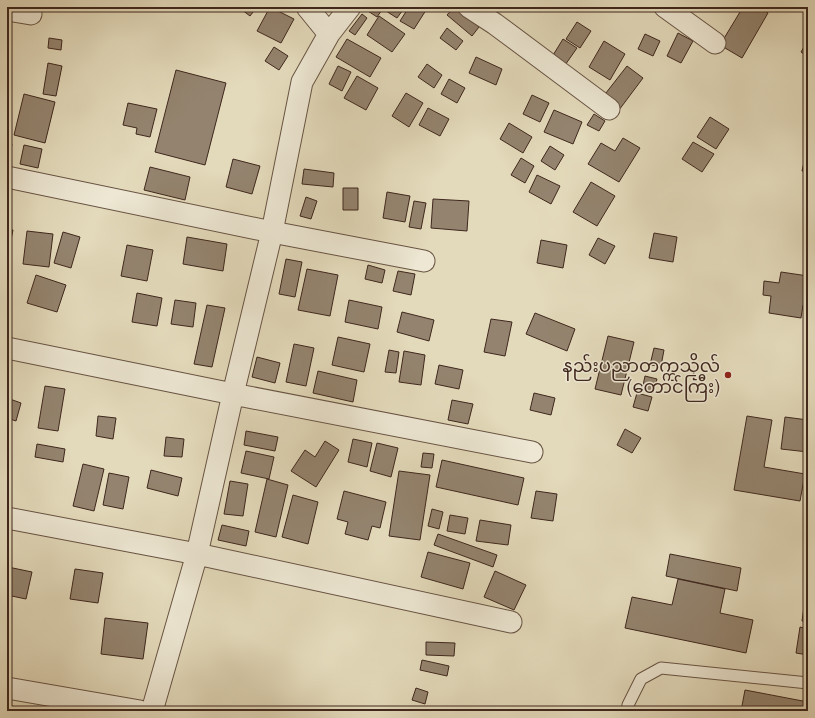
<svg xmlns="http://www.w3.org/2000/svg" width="815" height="718" viewBox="0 0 815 718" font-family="'EB Garamond','Noto Sans Myanmar',serif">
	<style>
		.building { fill: #94846f; stroke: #3f271d }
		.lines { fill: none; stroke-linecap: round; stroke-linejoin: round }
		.lane-casing { stroke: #685444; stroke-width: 13 }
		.street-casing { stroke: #685444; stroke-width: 23 }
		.lane { stroke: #ede7d3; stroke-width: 11 }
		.street { stroke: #ede7d3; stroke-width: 21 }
		.poi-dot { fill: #8f2418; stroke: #ede7d3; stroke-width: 1.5 }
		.labels { text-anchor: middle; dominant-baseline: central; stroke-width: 3; stroke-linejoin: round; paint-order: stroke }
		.poi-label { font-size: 18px; fill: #3f271d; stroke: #ede7d3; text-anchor: end }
	</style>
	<rect width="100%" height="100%" fill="#e3dabb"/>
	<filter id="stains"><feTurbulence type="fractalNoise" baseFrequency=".005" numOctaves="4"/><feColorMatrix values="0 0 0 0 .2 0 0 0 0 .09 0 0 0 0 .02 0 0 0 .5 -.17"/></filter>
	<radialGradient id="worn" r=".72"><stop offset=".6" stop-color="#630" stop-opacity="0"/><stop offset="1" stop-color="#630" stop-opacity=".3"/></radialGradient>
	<path class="building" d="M238 7H257L250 16Z
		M270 7 294 19 281 43 257 31Z
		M366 7H384L377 17 365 9Z
		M389 7H405L397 18 386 11Z
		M409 7H428L414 29 400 21Z
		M454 7 479 27 472 36 447 15Z
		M743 7H758L768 13 742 58 720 45Z
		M362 14 367 18 355 35 349 31Z
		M379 16 405 34 392 52 367 35Z
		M577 22 591 31 580 48 566 39Z
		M447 28 463 41 456 50 440 38Z
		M678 33 693 41 681 63 667 56Z
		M645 34 660 41 653 56 638 49Z
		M49 38 62 40 61 50 48 48Z
		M347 39 381 58 370 77 336 57Z
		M563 39 577 48 563 68 550 60Z
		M808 40V57L801 52Z
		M604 41 625 54 610 80 589 67Z
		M274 47 288 56 279 70 265 61Z
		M476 57 502 69 496 85 469 73Z
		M48 63 62 66 56 96 43 94Z
		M427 64 442 75 434 88 418 77Z
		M338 66 351 72 342 91 329 84Z
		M627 66 643 78 619 110 602 98Z
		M176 70 226 83 205 165 155 152Z
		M357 76 378 88 366 110 344 98Z
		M449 79 465 88 457 103 441 94Z
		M406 93 423 103 409 127 392 116Z
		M24 94 55 102 45 143 14 135Z
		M532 95 549 103 540 122 523 114Z
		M128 103 157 109 150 137 136 134 137 128 123 125Z
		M428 108 449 119 440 136 419 125Z
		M554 110 582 122 573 144 544 132Z
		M594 114 605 121 599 131 587 125Z
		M710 117 729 129 716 149 697 137Z
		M509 123 532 137 523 153 500 139Z
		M623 138 640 148 619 182 588 164 601 143 615 151Z
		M7 142 12 144 8 161H7Z
		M693 142 714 154 702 172 682 159Z
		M24 145 42 149 38 168 20 164Z
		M550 146 564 155 555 170 541 161Z
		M806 153H808V172L802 171Z
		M521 158 534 166 525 183 511 175Z
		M233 159 260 166 252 194 226 187Z
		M150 167 190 177 185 200 144 190Z
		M304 169 334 173 333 187 302 184Z
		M537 175 560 186 551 204 529 192Z
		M591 182 615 196 597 226 573 212Z
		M343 188H358V210H343Z
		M387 192 410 196 405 222 383 218Z
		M306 197 317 201 311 219 300 216Z
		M433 199 469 201 467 231 431 228Z
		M414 201 426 203 421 229 409 227Z
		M7 229 13 230 7 259Z
		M27 231 53 234 49 267 23 264Z
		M63 232 80 237 71 268 54 263Z
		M654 233 677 237 673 262 649 258Z
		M187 237 227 244 223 271 183 264Z
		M598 238 615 246 605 264 589 255Z
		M541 240 567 245 563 268 537 263Z
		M127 245 153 250 147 281 121 276Z
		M286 259 302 262 295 297 279 294Z
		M368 265 385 270 382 283 365 279Z
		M307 269 338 275 330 316 298 310Z
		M398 271 415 274 411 295 393 291Z
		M781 272 808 276 807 289H808V306L803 305 801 318 769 313 771 296 763 295 764 281 779 283Z
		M36 275 66 285 57 312 27 303Z
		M137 293 162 298 157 326 132 322Z
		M175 300 196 303 193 327 171 324Z
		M349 300 382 307 378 329 345 322Z
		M207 305 225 308 212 367 194 364Z
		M402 312 434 320 429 341 397 332Z
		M535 313 575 329 567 351 526 334Z
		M491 319 512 322 505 356 484 352Z
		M608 336 634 342 621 395 595 389Z
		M338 337 370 344 364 372 332 365Z
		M294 344 314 348 306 386 286 382Z
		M654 348 664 350 661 366 650 365Z
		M389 350 399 352 396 373 385 372Z
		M404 351 425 355 421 385 399 382Z
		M257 357 280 363 275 383 252 377Z
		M439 365 463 370 459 389 435 384Z
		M318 371 357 380 353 402 313 393Z
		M645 376 657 379 653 393 642 390Z
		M45 386 65 389 58 431 38 428Z
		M534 393 555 398 551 415 530 410Z
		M637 393 652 397 648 411 633 407Z
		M7 398 21 403 16 421 7 418Z
		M452 400 473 404 468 424 448 420Z
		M98 416 116 418 113 439 96 436Z
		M747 416 772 420 764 467 805 474 800 501 734 490Z
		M785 417 808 420V452L781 449Z
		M625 429 641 438 632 453 617 445Z
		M246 431 278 437 275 451 244 445Z
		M166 437 184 439 182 457 164 456Z
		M353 439 372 443 367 467 348 462Z
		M325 441 339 450 316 487 291 471 305 450 315 457Z
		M377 443 398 448 391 477 370 471Z
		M37 444 65 449 63 462 35 457Z
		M246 451 274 457 269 479 241 473Z
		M423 453 434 454 432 468 421 467Z
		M442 460 524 478 518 505 436 487Z
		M83 464 104 469 94 511 73 506Z
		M151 470 182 478 178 496 147 488Z
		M399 471 430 475 420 540 389 536Z
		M109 473 129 477 123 509 103 505Z
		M267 479 288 485 276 537 255 532Z
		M230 481 248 484 243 516 224 514Z
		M344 491 386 502 380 528 372 526 368 540 345 534 348 522 337 519Z
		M536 491 557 494 553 521 531 518Z
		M293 495 318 502 308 544 282 537Z
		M432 509 443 512 439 529 428 526Z
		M450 515 468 518 465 534 447 531Z
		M480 520 511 525 508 545 476 541Z
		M222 525 249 531 246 546 218 540Z
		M438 534 497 555 493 567 434 545Z
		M428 552 470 563 463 589 421 577Z
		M670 554 741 568 737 591 666 576Z
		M8 567 32 572 26 599 7 595Z
		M75 569 103 573 98 603 70 599Z
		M495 571 526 585 514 610 484 597Z
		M678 579 725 589 720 613 753 620 746 653 625 628 632 597 672 605Z
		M806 592 808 593V622L802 621Z
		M105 618 148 623 143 659 101 654Z
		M800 627 808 629V655L796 653Z
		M426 642 455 643 454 656 426 655Z
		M422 660 449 666 447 676 420 670Z
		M416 688 428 692 425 704 412 700Z
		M745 690 808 702V711H741Z"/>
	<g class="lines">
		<defs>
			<path id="lane" d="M627 711 628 705 641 679 661 668 808 683"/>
			<path id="street" d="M307 7 329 34
				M469 7 495 24 609 109
				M665 7 715 43
				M7 10 31 14
				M7 177 272 232 424 261
				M7 348 233 394 532 452
				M7 518 197 554 511 622
				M7 688 140 711
				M152 711 197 554 233 394 272 232 302 82 329 34 350 7"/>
		</defs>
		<use href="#lane" class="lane-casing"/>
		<use href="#street" class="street-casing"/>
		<use href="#lane" class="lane"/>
		<use href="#street" class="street"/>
	</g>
	<circle class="poi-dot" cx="728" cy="375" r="4"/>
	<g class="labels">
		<g class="poi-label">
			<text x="720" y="365">နည်းပညာတက္ကသိုလ်<tspan x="720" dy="21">(တောင်ကြီး)</tspan></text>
		</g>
	</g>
	<rect width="815" height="718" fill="none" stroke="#e3dabb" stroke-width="24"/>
	<rect x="8" y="8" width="799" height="702" fill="none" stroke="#3f271d" stroke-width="2"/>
	<rect x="12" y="12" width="791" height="694" fill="none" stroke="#3f271d"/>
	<rect width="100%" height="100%" filter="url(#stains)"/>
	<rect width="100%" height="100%" fill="url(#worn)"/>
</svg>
